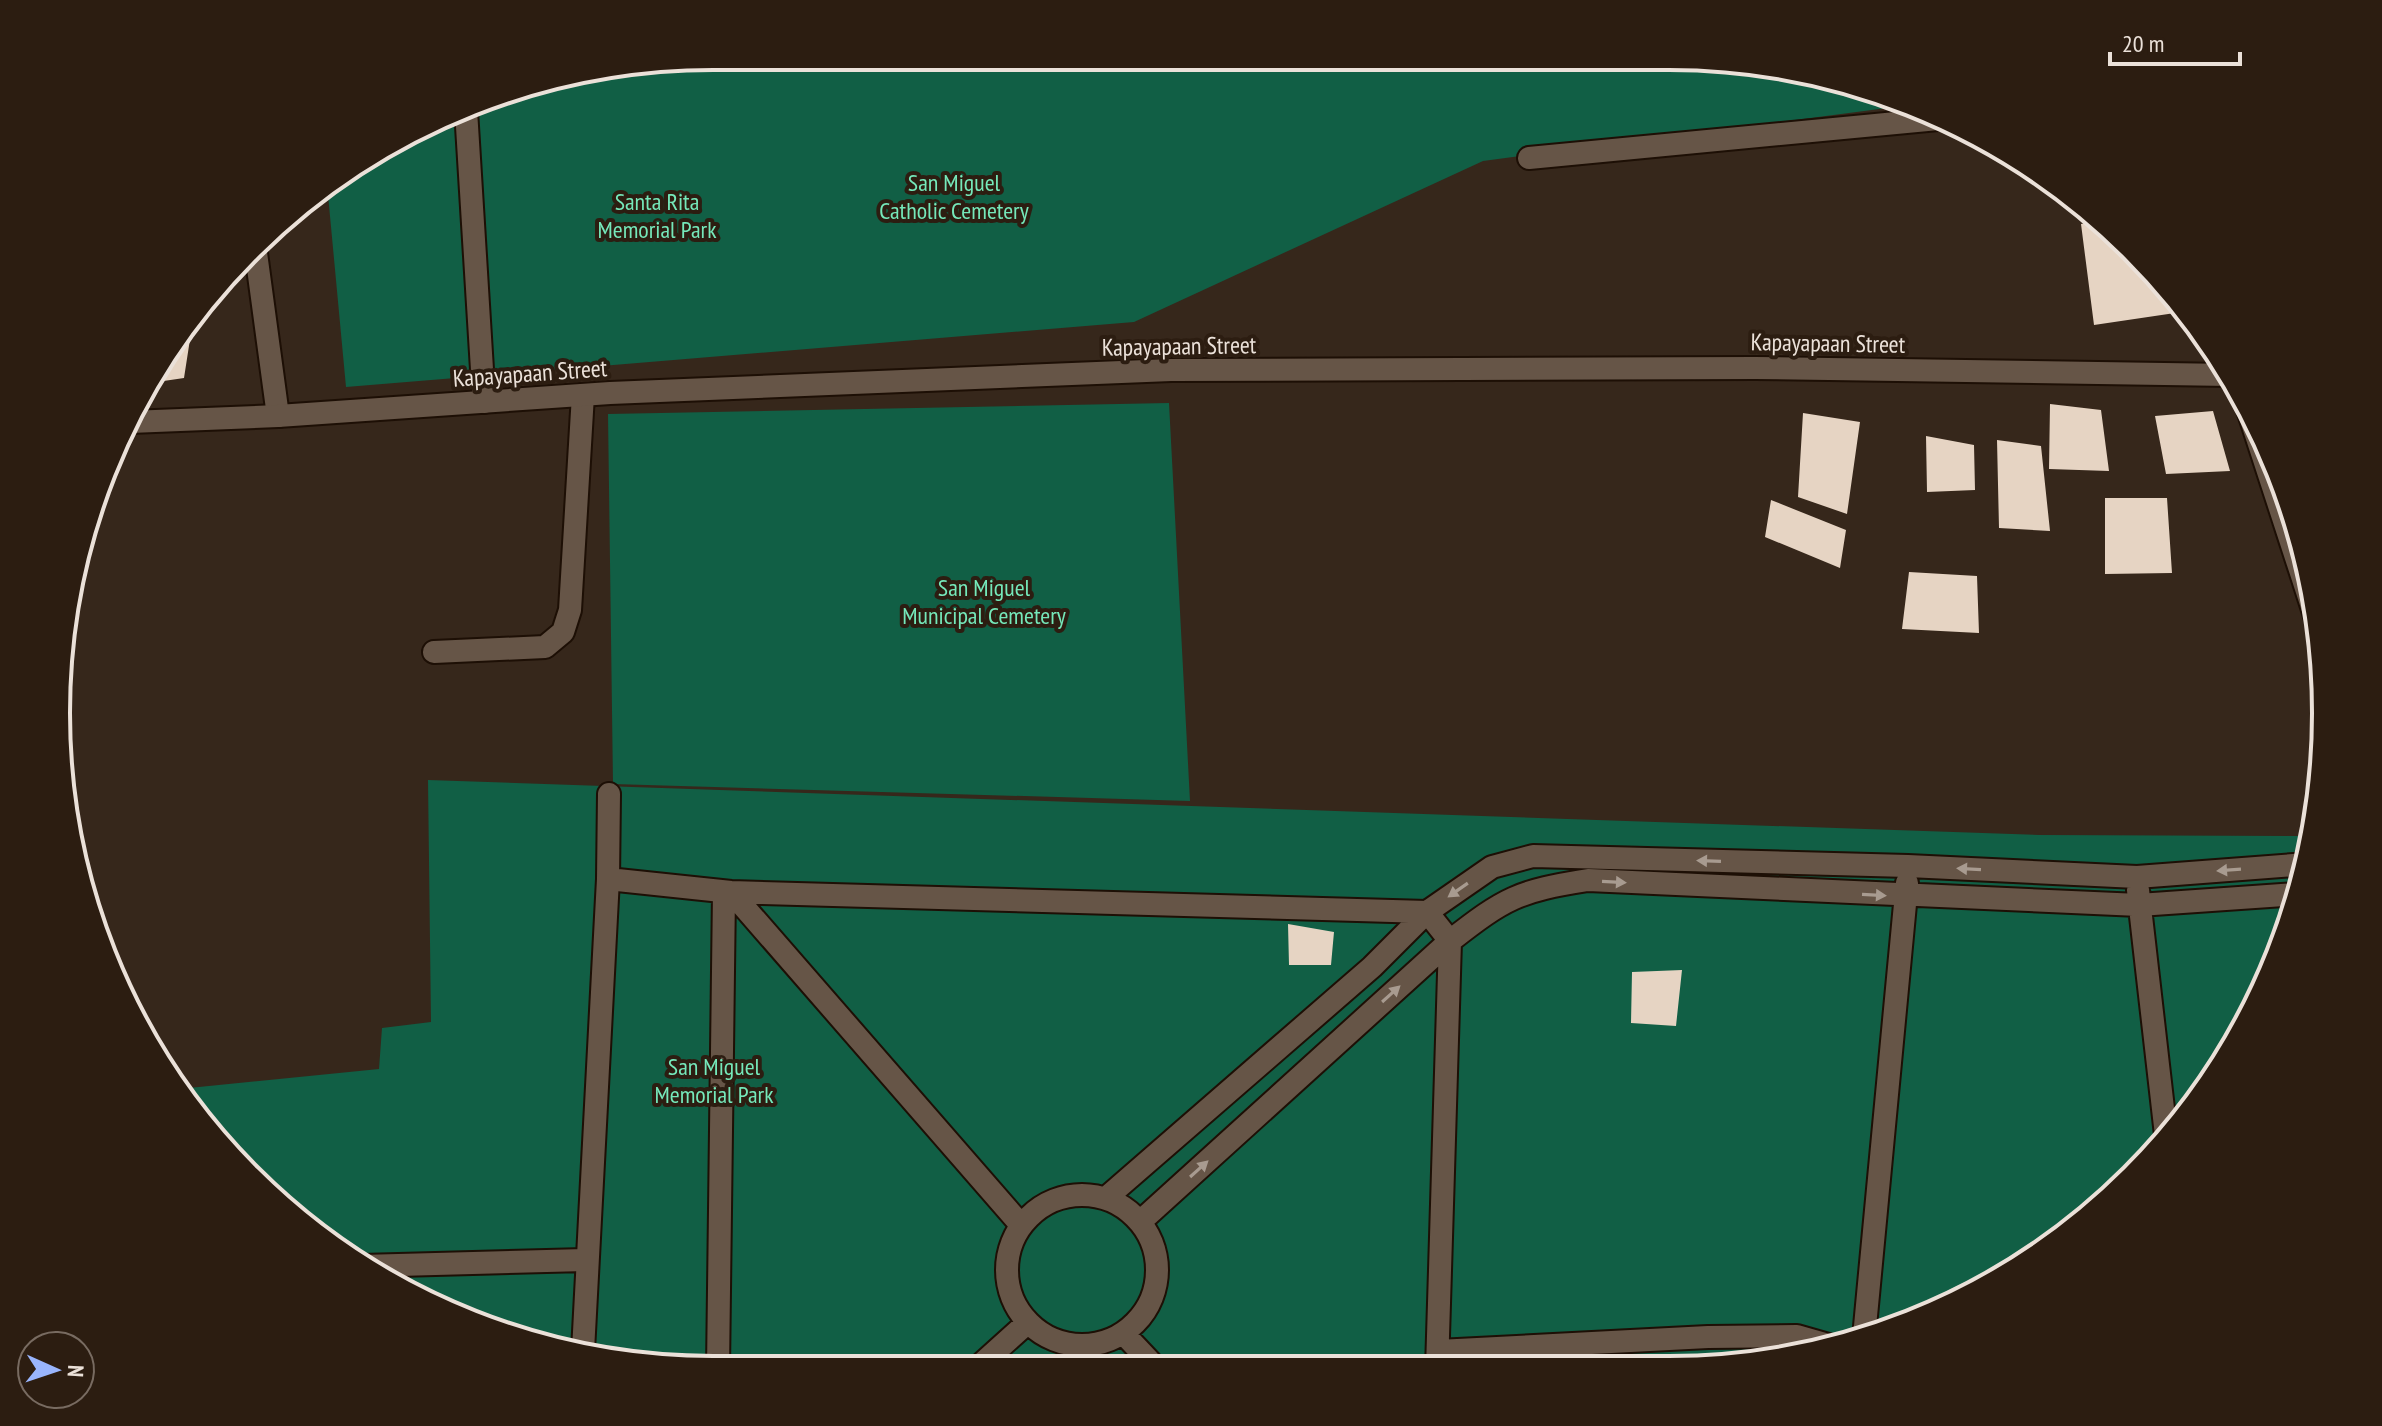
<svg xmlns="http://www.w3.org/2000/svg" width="2382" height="1426" viewBox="0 0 2382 1426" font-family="'PT Sans Narrow',sans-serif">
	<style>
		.green { fill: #115f45 }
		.building { fill: #e6d4c3 }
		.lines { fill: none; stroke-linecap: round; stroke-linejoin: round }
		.service-casing { stroke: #1d0f05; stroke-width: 26 }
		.minor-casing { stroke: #1d0f05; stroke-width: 26 }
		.tertiary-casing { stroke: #1d0f05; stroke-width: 26 }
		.secondary-casing { stroke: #1d0f05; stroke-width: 26 }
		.service { stroke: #665547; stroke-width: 22 }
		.minor { stroke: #665547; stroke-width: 22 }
		.tertiary { stroke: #665547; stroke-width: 22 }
		.secondary { stroke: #665547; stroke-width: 22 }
		.oneway { fill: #a89b90 }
		.labels { text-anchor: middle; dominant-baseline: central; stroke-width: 8; stroke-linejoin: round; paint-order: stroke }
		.park-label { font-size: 24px; fill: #75e8ba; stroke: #2c1d11 }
		.street-label { font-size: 24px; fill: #ebe1d9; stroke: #2c1d11 }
		.rim { fill: none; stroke: #ebe1d9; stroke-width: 4 }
	</style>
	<rect width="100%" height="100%" fill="#36271b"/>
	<path class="green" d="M713 56 1712 57 1881 91 1910 105 1483 161 1134 322 346 387 327 184 502 91Z
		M1169 403 1190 801 613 784 608 414Z
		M428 780 2040 835 2314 836 2276 965 2215 1078 2103 1207 1997 1282 1839 1347 1712 1369H670L501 1335 348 1259 192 1113 179 1089 379 1069 382 1028 431 1022Z"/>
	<path class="building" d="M2100 221 2134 249 2172 295 2175 313 2094 325 2081 224Z
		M193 320 184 378 150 383 167 348Z
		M2050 404 2101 410 2109 471 2049 469Z
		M2213 411 2230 471 2166 474 2155 416Z
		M1803 413 1860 422 1847 514 1798 497Z
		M1926 436 1974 445 1975 490 1927 492Z
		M1997 440 2041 446 2050 531 1999 528Z
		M2105 498H2167L2172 573 2105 574Z
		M1771 500 1846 530 1840 568 1765 537Z
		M1909 572 1977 576 1979 633 1902 629Z
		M1288 924 1334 932 1331 965H1289Z
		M1682 970 1676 1026 1631 1023 1632 972Z"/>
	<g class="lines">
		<defs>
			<path id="service" d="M466 110 484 402
				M256 253 278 416
				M434 652 545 647 563 632 570 610 583 395
				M608 879 731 892 1427 912 1450 941 1437 1369
				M2138 890 2166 1135
				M731 892 1021 1225
				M1007 1270a75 75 0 1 1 150 0a75 75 0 1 1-150 0Z
				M1106 1198 1372 967 1427 912 1492 867 1533 856 1908 866 2137 877 2307 864
				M1141 1221 1450 941C1505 898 1518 891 1588 880L2139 905 2297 894
				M361 1266 585 1260
				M1124 1334 1157 1369
				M1864 1337 1907 883
				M583 1351 608 879 609 794
				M1438 1351 1708 1337 1797 1336 1839 1348
				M718 1369 724 892
				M976 1369 1027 1323"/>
			<path id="minor" d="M1529 158 1938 119"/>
			<path id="tertiary" d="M130 422 278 416 610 393 1171 370 1755 368 2230 375"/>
			<path id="secondary" d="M2248 410 2317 622"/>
		</defs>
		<use href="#service" class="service-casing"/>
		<use href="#minor" class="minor-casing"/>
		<use href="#tertiary" class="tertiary-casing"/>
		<use href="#secondary" class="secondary-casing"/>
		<use href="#service" class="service"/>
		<use href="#minor" class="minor"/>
		<use href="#tertiary" class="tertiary"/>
		<use href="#secondary" class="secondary"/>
	</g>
	<defs><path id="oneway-solid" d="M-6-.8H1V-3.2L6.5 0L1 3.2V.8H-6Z" transform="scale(2)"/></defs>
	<g class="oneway">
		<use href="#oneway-solid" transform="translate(1709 861) rotate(-178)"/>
		<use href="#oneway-solid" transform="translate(1969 869) rotate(-177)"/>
		<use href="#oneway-solid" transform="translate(2229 870) rotate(176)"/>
		<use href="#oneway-solid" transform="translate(1614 882) rotate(3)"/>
		<use href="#oneway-solid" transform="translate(1458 890) rotate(145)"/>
		<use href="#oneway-solid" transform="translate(1874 895) rotate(3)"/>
		<use href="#oneway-solid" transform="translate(1391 994) rotate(-42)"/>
		<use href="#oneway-solid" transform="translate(1199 1169) rotate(-42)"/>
	</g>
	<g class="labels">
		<g class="park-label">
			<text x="954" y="182">San Miguel<tspan x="954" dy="28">Catholic Cemetery</tspan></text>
			<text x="657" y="201">Santa Rita<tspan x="657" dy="28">Memorial Park</tspan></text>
			<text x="984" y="587">San Miguel<tspan x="984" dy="28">Municipal Cemetery</tspan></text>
			<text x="714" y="1066">San Miguel<tspan x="714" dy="28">Memorial Park</tspan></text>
		</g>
		<g class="street-label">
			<text transform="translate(1828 343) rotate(1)">Kapayapaan Street</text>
			<text transform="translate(1179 346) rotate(-1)">Kapayapaan Street</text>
			<text transform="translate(530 373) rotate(-4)">Kapayapaan Street</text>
		</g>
	</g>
	<path d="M0 0H2382V1426H0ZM713 70H1669A643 643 0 0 1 2312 713V713A643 643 0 0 1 1669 1356H713A643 643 0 0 1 70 713V713A643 643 0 0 1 713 70Z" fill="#2c1d11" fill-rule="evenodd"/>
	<path class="rim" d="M713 70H1669A643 643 0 0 1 2312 713V713A643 643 0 0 1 1669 1356H713A643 643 0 0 1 70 713V713A643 643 0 0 1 713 70Z"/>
	<g transform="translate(56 1370) rotate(93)"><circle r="38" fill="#2c1d11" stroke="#786b61" stroke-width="2"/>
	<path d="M0-6L14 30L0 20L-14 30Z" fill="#99b5fd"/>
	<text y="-12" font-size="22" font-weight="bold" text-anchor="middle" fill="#ebe1d9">N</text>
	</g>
	<path d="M2110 52v12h130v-12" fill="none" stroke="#ebe1d9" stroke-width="4"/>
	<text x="2122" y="52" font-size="24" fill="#ebe1d9" stroke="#2c1d11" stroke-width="6" paint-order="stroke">20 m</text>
</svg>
